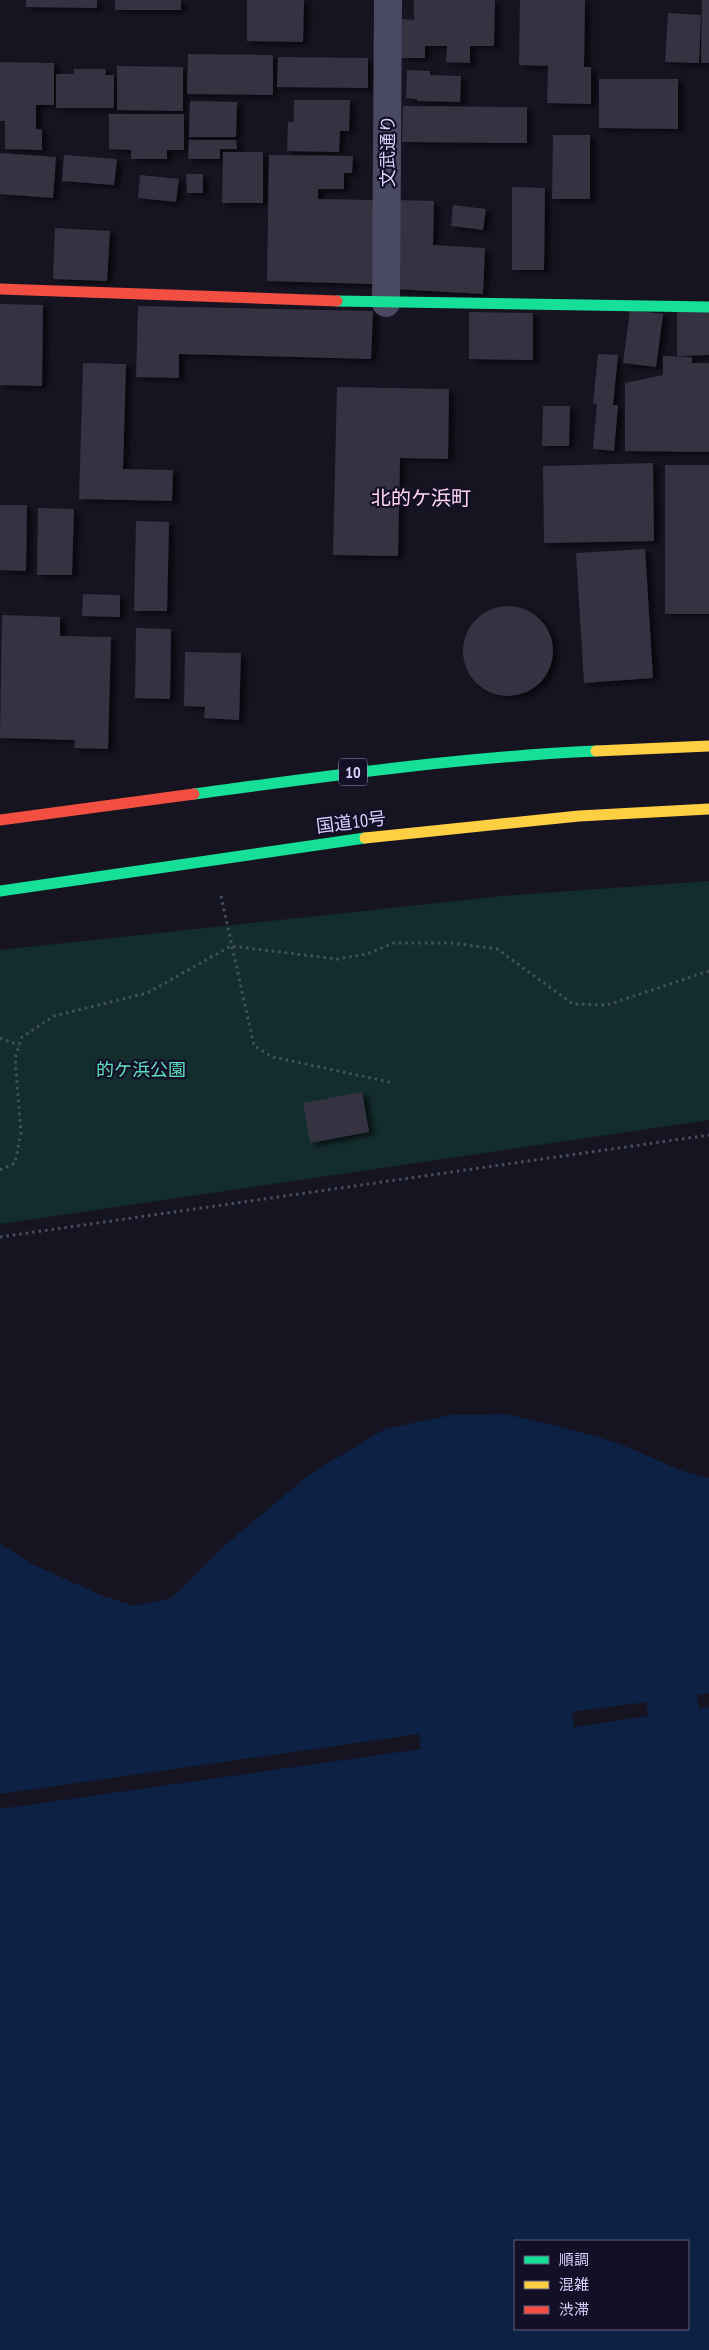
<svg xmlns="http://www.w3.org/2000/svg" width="709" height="2350" viewBox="0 0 709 2350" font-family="'PT Sans Narrow','Noto Sans JP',sans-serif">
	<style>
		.green { fill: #132c2d }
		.water { fill: #0d2144; fill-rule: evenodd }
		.pier { fill: #161421 }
		.building { fill: #343243; filter: url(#shadow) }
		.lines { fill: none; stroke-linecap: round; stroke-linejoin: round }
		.path { stroke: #44505f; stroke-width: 3; stroke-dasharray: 2.5 4; stroke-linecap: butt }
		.street { stroke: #4a4962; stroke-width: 28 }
		.fast { stroke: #16e098; stroke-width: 11 }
		.slow { stroke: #ffcf43; stroke-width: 11 }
		.jam { stroke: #f24e42; stroke-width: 11 }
		.labels { text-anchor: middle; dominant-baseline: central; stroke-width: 4.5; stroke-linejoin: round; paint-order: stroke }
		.shield { fill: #130f26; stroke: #9e99be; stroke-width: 1 }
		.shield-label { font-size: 16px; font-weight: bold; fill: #d9d4ff }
		.street-label { font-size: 18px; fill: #d9d4ff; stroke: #130f26 }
		.park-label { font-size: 18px; fill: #5fe0c0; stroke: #130f26 }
		.quarter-label { font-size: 20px; fill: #ffd6f0; stroke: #130f26 }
	</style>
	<defs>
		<filter id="shadow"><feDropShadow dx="5.5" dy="3" stdDeviation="2.5" flood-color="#0009"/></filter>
	</defs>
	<rect width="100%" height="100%" fill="#161421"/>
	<path class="green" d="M709 881V1120L0 1224V950L502 896Z"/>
	<path class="water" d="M505 1414C546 1423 587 1432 627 1447 656 1458 677 1472 709 1478V2350H0V1544L30 1563 103 1596 134 1606 172 1598 225 1545 310 1474 385 1429 451 1415ZM515 2241H688V2329H515Z"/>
	<path class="pier" d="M709 1693V1707L699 1709 697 1695Z
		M646 1702 649 1716 574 1727 572 1712Z
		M419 1734 421 1749 0 1809V1794Z"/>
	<path class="building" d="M26 0H97V8L26 7Z
		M115 0H181V10H115Z
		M247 0H304L303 42 247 41Z
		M414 0H495L494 46H470V63L446 62 447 46H425V58H401L402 19 414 20Z
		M520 0H585L584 67H591V104L547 103 548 66 519 65Z
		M702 0H709V63H701Z
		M668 13 701 15 699 63 665 62Z
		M188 54 273 55V95L187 94Z
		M278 57 368 58V88L277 87Z
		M0 62 54 63V105H36V129L42 130V150L5 149V121H0Z
		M117 66 183 67V111L117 110Z
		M74 69H106L105 75H114V108H56V74H74Z
		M407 70 430 71V75L461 76 460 102 417 101V99L406 98Z
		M599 79H678V129L599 128Z
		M294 100H350L349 131H340L339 152 287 151 288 122H294Z
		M190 101 237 102 236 137H189Z
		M403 106 527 107V143L402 142Z
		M109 114H184V150H167V159H131V150L109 149Z
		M553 135H590V199H552Z
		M189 140H236L237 149H220V159H188Z
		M223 152H263V203H222Z
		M0 153 56 157 53 198 0 194Z
		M64 155 117 159 114 185 62 181Z
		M269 155 353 156 352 173H344V189H318V199L374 200 372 284 267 281Z
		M186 174H203V193H187Z
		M140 175 179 179 176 202 138 198Z
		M512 187 545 188 544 270H512Z
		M396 200 434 201 433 245 485 248 483 294 394 289Z
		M453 205 486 209 483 230 451 226Z
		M55 228 110 231 107 281 53 279Z
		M0 304 43 305 42 386 0 385Z
		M138 306 373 311 371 359 179 354V378L136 377Z
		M630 310 663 314 656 367 623 363Z
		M677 311H709V355L677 356Z
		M469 312 533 313V360L469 359Z
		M598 354 618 355 613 405H618L614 451 593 449 597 404H593Z
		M663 356 692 357V363H709V452L625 451V383L663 375Z
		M83 363 126 364 123 469 173 470 172 501 79 499Z
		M337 387 449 389 448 459 400 458 398 556 333 555Z
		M543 406H570L569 446H542Z
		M653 463 654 541 544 543 543 466Z
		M665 465H709V614H665Z
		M0 505H27L26 571 0 570Z
		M38 508 74 509 72 575H37Z
		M136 521 169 522 167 611H134Z
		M645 549 653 678 584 683 576 553Z
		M83 594 120 595V617L82 616Z
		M463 651a45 45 0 1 1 90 0a45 45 0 1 1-90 0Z
		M2 615 60 617V636L111 637 108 749 74 748 75 740 0 738Z
		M136 628 171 629 170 699 135 698Z
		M185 652 241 653 239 720 204 718 205 707 184 706Z
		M362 1092 369 1132 310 1143 303 1103Z"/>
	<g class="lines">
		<path class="path" d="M221 896 254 1046 273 1057 394 1083
			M0 1038 19 1045
			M0 1170 15 1163 21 1133 15 1058 22 1037 54 1016 147 993 231 946 337 959 367 954 394 943H452L497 949 573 1004 607 1005 709 971
			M0 1237 709 1135"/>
		<path class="street" d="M386 303 388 0"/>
		<path class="fast" d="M337 301 709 307
			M194 794C328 776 461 757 596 751
			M0 891 365 838"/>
		<path class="slow" d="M596 751 709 746
			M365 838 579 816 709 809"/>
		<path class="jam" d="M0 289 337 301
			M0 820 194 794"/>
	</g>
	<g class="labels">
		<rect class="shield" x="339" y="758.5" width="28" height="27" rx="4"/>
		<g class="shield-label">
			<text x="353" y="772">10</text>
		</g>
		<g class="street-label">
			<text transform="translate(387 151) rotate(-90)">文武通り</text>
			<text transform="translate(351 822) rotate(-7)">国道10号</text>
		</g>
		<g class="park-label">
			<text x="141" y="1069">的ケ浜公園</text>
		</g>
		<g class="quarter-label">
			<text x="421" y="498">北的ケ浜町</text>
		</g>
	</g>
	<rect x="514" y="2240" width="175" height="90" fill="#130f26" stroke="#625e7d"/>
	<rect x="524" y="2256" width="25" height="8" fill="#16e098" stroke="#625e7d"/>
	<text x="559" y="2265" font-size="15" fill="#d9d4ff">順調</text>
	<rect x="524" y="2281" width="25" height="8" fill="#ffcf43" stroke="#625e7d"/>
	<text x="559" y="2290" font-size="15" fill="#d9d4ff">混雑</text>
	<rect x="524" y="2306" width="25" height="8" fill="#f24e42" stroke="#625e7d"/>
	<text x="559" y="2315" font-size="15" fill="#d9d4ff">渋滞</text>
</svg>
